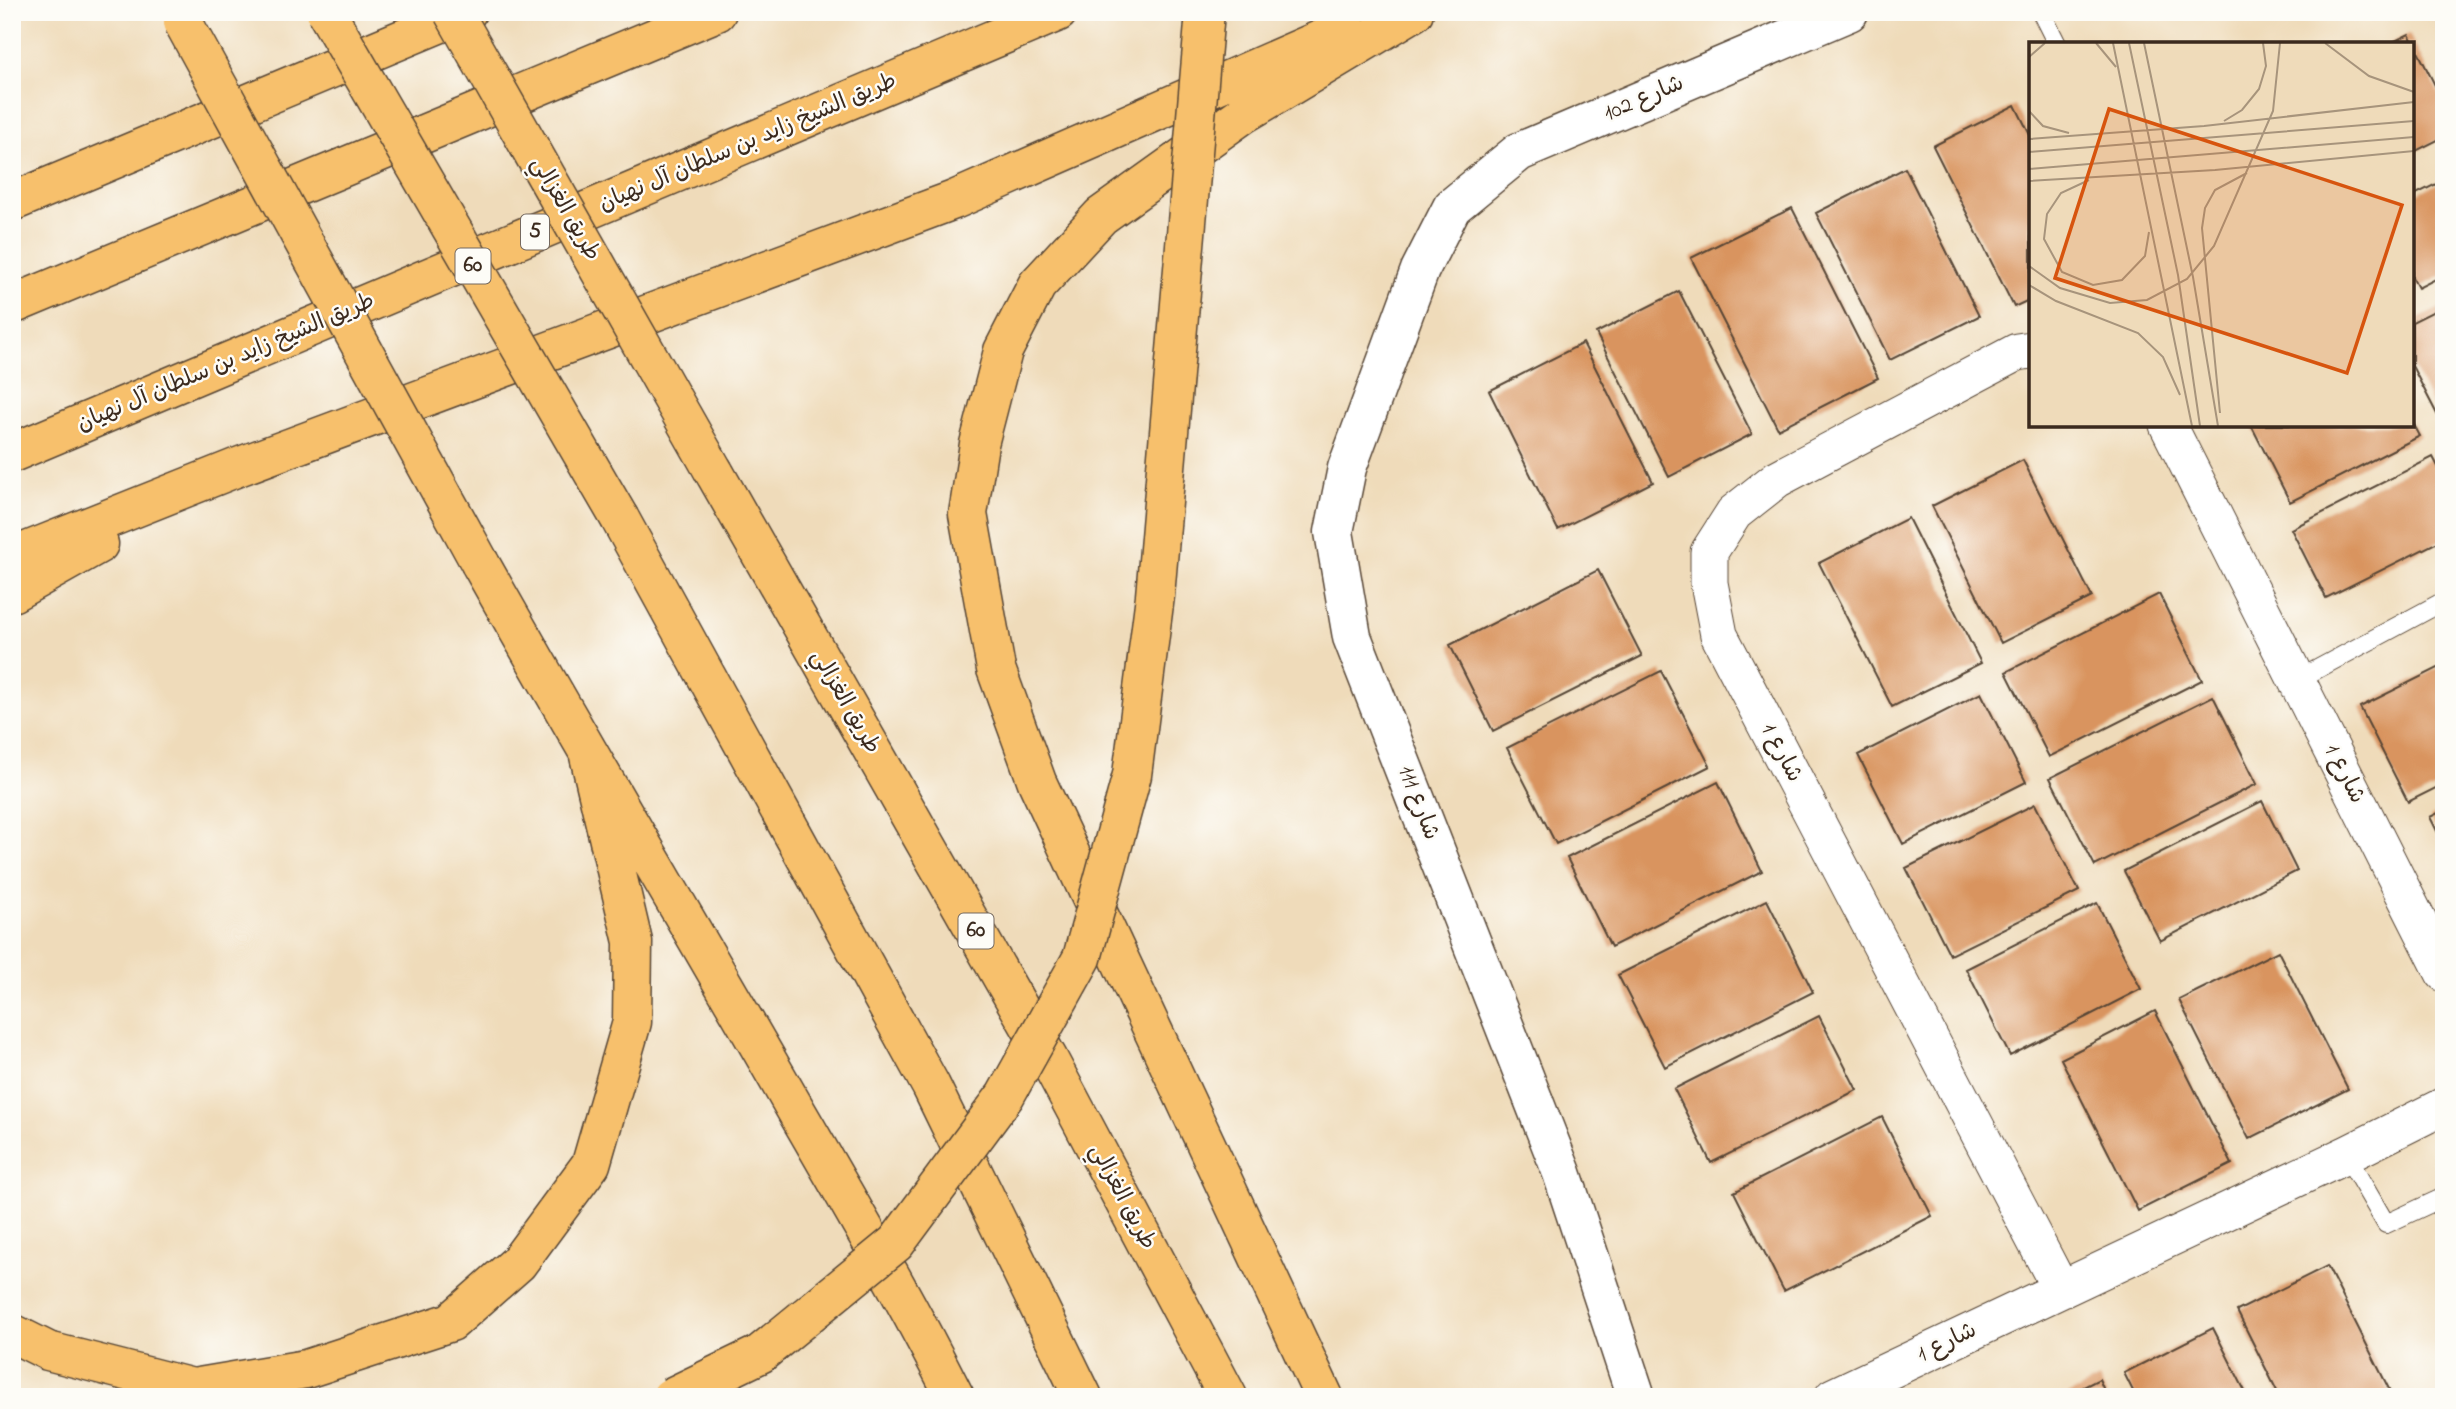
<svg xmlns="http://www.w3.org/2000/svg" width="2456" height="1409" viewBox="0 0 2456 1409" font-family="'Indie Flower','Playpen Sans Arabic',sans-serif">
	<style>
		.building { fill: #d9945f }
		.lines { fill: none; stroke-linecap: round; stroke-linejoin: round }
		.service-casing { stroke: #564535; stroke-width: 20 }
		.minor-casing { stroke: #564535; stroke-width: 39 }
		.tertiary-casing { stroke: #564535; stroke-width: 41 }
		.motorway-casing { stroke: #564535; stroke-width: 41 }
		.service { stroke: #fff; stroke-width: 18 }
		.minor { stroke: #fff; stroke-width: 37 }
		.tertiary { stroke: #fff; stroke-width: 38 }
		.motorway { stroke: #f7c06c; stroke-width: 38 }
		.motorway-bridge-casing { stroke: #564535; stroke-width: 41; stroke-linecap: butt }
		.motorway-bridge { stroke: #f7c06c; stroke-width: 38 }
		.labels { text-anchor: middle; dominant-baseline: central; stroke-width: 5; stroke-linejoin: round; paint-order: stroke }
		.shield { fill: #fdfcf7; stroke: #75695f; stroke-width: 2 }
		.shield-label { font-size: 21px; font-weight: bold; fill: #3b2a1e }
		.street-label { font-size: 23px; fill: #3b2a1e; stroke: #fdfcf7 }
		.inset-road { fill: none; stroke: #a7947c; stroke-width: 2 }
		.view { fill: #d7540e; fill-opacity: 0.15; stroke: #d7540e; stroke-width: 3.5 }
		.inset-edge { fill: none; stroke: #3b2a1e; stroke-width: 3.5 }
	</style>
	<rect width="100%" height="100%" fill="#fdfcf7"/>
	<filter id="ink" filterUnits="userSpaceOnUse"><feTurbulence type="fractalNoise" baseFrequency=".0143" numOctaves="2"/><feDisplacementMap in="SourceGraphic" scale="14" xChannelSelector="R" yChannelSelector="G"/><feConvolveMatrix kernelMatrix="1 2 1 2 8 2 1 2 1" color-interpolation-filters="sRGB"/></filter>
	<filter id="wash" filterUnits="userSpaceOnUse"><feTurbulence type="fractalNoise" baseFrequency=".00686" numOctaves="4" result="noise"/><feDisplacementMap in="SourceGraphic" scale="28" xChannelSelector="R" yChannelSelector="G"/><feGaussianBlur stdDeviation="1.57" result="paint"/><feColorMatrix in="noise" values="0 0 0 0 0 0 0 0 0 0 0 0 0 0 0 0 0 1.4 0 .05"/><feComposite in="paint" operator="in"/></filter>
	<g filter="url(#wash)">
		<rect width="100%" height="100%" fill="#efdbba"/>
		<g id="blocks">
			<path class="building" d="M2409 34 2444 103V137L2412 153V44H2389Z
				M2015 105 2031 137V299L2014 307 1933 146Z
				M1905 168 1979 316 1890 360 1816 213Z
				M2444 180V275L2418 288 2412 277V196Z
				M1792 208 1878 378 1778 429 1691 258Z
				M1679 291 1752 434 1669 477 1596 333Z
				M2444 306V415L2439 418 2412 366V322Z
				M1583 343 1653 482 1558 530 1489 391Z
				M2412 421 2420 436 2290 502 2251 425H2412Z
				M2433 457 2444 478V539L2326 598 2291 529Z
				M2023 460 2092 597 2001 643 1932 506Z
				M1908 518 1981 663 1892 707 1819 563Z
				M1598 570 1642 656 1493 731 1450 645Z
				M2159 594 2202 680 2049 757 2006 672Z
				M2444 665V784L2408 802 2360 707Z
				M1661 671 1710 766 1556 844 1507 748Z
				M1981 693 2026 782 1903 844 1858 755Z
				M2213 696 2257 784 2095 866 2050 778Z
				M1718 782 1762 871 1611 947 1567 858Z
				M2262 801 2297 871 2160 941 2124 871Z
				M2035 804 2079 891 1950 955 1906 868Z
				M2444 810V845L2430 817Z
				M1767 900 1813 992 1665 1067 1618 975Z
				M2097 903 2141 989 2010 1056 1966 969Z
				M2278 951 2348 1089 2249 1139 2179 1000Z
				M2155 1011 2232 1164 2138 1211 2061 1059Z
				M1819 1016 1857 1090 1711 1163 1674 1089Z
				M1882 1117 1932 1216 1784 1291 1734 1192Z
				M2327 1266 2393 1397H2280L2237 1311Z
				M2213 1328 2248 1397H2136L2124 1373Z
				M2099 1379 2107 1397H2064Z"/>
		</g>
	</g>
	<g filter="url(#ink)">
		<use href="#blocks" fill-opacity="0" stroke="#564535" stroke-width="2"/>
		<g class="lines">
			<defs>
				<path id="service" d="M2041 12 2057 44
					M2297 680 2444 601
					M2346 1155 2386 1224 2444 1197"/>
				<path id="minor" d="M2031 350 2017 352 1777 479 1734 513 1709 552V583L1719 635 2060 1288
					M2168 425 2444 973
					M1833 1397 2346 1155 2444 1106"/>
				<path id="tertiary" d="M1636 1397 1562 1173 1352 637 1334 532 1347 468 1420 270 1452 207 1519 152 1849 12"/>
				<path id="motorway" d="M12 202 467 12
					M12 305 717 12
					M12 453 1058 12
					M714 472 1049 1060 1228 1397
					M620 519 931 1086 1083 1397
					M12 557 238 467 954 200 1347 28
					M480 563C584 748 693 930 798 1114 852 1207 906 1300 955 1397
					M12 593 99 544
					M12 1333 48 1351 193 1388 306 1369 451 1322 518 1263 591 1164 632 1022 633 942 589 756
					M1324 1397 1037 782 996 669 968 514 979 444 1003 351 1037 285 1101 216 1242 115 1414 12"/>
			</defs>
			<use href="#service" class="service-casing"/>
			<use href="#minor" class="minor-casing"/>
			<use href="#tertiary" class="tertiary-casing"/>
			<use href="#motorway" class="motorway-casing"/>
			<use href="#service" class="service"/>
			<use href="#minor" class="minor"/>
			<use href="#tertiary" class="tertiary"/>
			<use href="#motorway" class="motorway"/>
			<defs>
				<path id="motorway-bridge" d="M326 12 620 519
					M453 12 714 472
					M183 22 480 563
					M671 1397 760 1354 896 1243 1005 1096 1082 958 1132 775 1155 596 1205 12"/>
			</defs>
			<use href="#motorway-bridge" class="motorway-bridge-casing"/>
			<use href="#motorway-bridge" class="motorway-bridge"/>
		</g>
	</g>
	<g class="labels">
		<g class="shield">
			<rect x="521" y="214.5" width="28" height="35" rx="5"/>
			<rect x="455.5" y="248.5" width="35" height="35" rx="5"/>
			<rect x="958.5" y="913.5" width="35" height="35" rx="5"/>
		</g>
		<g class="shield-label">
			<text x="535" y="232">5</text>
			<text x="473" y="266">60</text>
			<text x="976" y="931">60</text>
		</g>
		<g class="street-label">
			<text transform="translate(1644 99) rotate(-23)">شارع 102</text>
			<text transform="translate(748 143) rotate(-23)">طريق الشيخ زايد بن سلطان آل نهيان</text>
			<text transform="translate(565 209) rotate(60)">طريق الغزالي</text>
			<text transform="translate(226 363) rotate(-23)">طريق الشيخ زايد بن سلطان آل نهيان</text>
			<text transform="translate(845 702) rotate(60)">طريق الغزالي</text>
			<text transform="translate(1781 753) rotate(62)">شارع 1</text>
			<text transform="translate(2344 774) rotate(63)">شارع 1</text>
			<text transform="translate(1418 803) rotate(69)">شارع 111</text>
			<text transform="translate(1122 1197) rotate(62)">طريق الغزالي</text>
			<text transform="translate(1947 1343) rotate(-26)">شارع 1</text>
		</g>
	</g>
	<g transform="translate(2029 42)">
		<rect width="385" height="385" fill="#efdbba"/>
		<path class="inset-road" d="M67 1 87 25M84 1 163 384M100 1 149 233 171 384M115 1 164 235 189 384M296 1 340 34 385 50M0 15 16 1M0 69 14 84 40 91M195 79 213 68 230 47 237 24 234 1M0 97 175 84 385 60M0 110 385 79M0 127 385 95M60 138 32 151 18 172 15 197 33 230 64 243 93 238 116 214 120 190M0 139 186 128 385 109M0 224 31 246 81 261 118 258 158 237 185 204 244 69 251 1M0 243 27 259 109 291 134 315 151 353M191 371 173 186 176 166 186 148 218 131"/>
		<path class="view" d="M80 67 373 163 318 331 26 236Z"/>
		<rect width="385" height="385" class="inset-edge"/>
	</g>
	<rect width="2456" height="1409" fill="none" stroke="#fdfcf7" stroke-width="42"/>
</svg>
